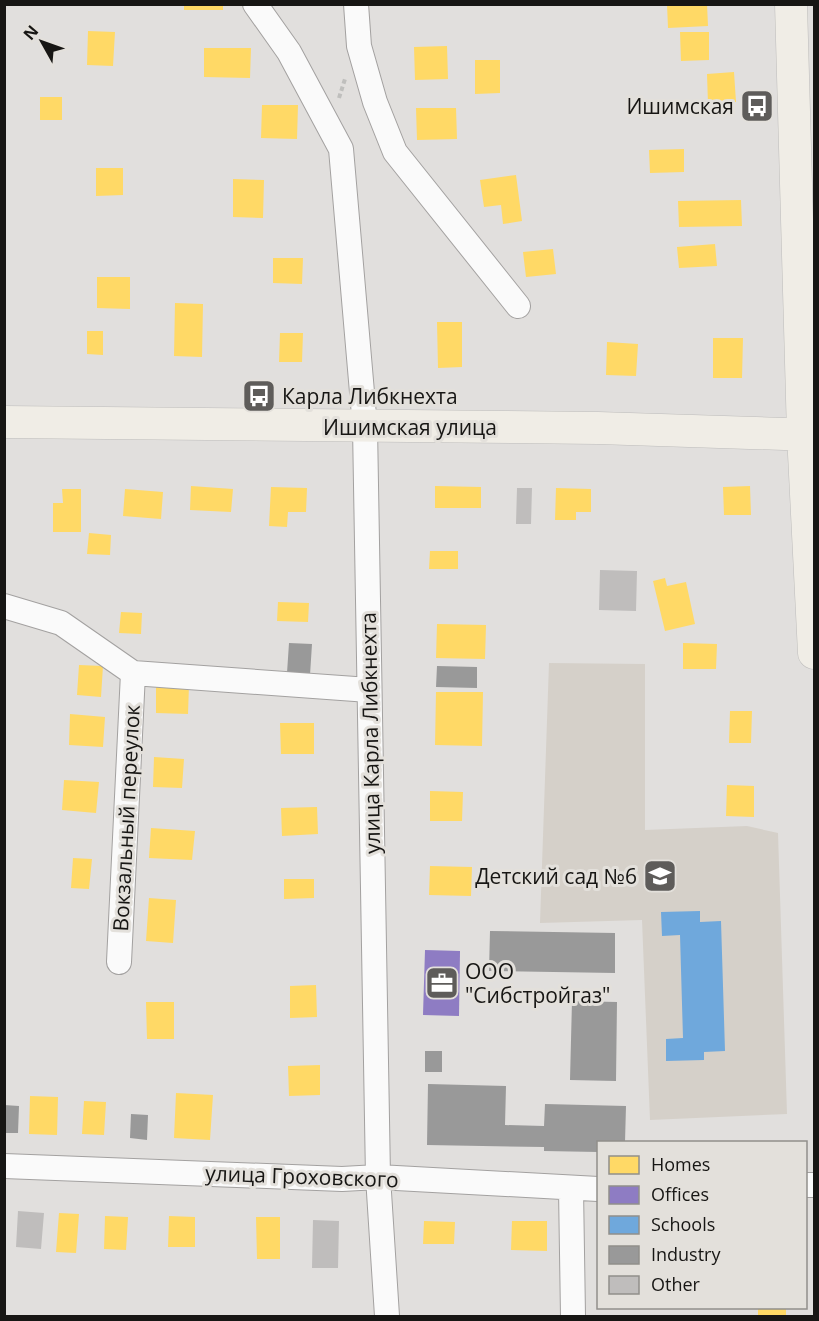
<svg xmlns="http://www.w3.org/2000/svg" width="819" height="1321" viewBox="0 0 819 1321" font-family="'Open Sans',sans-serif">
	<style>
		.built { fill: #d5d0c9 }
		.homes { fill: #ffd966 }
		.offices { fill: #8e7cc3 }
		.schools { fill: #6fa8dc }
		.industry { fill: #999 }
		.building { fill: #bfbdbc }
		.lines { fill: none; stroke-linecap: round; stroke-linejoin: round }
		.minor-casing { stroke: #a3a1a0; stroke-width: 26 }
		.major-casing { stroke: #bdbcbb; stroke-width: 33 }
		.path { stroke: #bfbfbd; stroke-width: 4; stroke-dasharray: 4.5 3; stroke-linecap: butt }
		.minor { stroke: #fafafa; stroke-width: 24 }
		.major { stroke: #f0ede6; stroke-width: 32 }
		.labels { text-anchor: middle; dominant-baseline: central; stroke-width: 6; stroke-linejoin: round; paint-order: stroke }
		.poi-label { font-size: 21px; fill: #171614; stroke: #e3e0db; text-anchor: end }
		.street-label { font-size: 21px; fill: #171614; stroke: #e3e0db }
	</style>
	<rect width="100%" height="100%" fill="#e1dfdd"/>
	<path class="built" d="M549 663 645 664V830L747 826 778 833 787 1114 650 1120 642 920 540 923Z"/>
	<path class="homes" d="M184 4H223V10H184Z
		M667 4H707L708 26 668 28Z
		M88 31 115 32 113 66 87 65Z
		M680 32H709V60L681 61Z
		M447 46 448 79 415 80 414 47Z
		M204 48H251L250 78 204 77Z
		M475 60H500V93L475 94Z
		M734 72 736 102 708 104 707 74Z
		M40 97H62V120H40Z
		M262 105H298L297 139 261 138Z
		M416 108H456L457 139 417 140Z
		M684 149V172L650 173 649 150Z
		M96 168H123V195L96 196Z
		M516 175 522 221 503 224 501 205 484 207 480 180Z
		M233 179 264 180 263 218 233 217Z
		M741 200 742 226 679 227 678 201Z
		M715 244 717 266 679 268 677 247Z
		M553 249 556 274 526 277 523 252Z
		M273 258H303L302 284 273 283Z
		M97 277H130V309L97 308Z
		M175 303 203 304 202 357 174 356Z
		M437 322H462V367L438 368Z
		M87 331H103V355L87 354Z
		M280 333H303L302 362H279Z
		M713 338H743L742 378H713Z
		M607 342 638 344 636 376 606 375Z
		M191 486 233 489 231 512 190 510Z
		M435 486 481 487V508H435Z
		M750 486 751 515H724L723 487Z
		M271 487 307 488 306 512H288L287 527 269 526Z
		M556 488 591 489V512H576V520H555Z
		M62 489H81V532H53V503H63Z
		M125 489 163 492 161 519 123 516Z
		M89 533 111 535 110 555 87 554Z
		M430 551H458V569H429Z
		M665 578 667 586 686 582 695 624 665 631 653 581Z
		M278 602 309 603 308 622 277 621Z
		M121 612 142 613 141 634 119 633Z
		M437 624 486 625 485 659 436 658Z
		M683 643 717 644 716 669H683Z
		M79 665 103 666 101 697 77 695Z
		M156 685H189L188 714 156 713Z
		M436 692H483L482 746 435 745Z
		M730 711H752L751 743H729Z
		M70 714 105 717 103 747 69 745Z
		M280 723H314V754H281Z
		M154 757 184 759 182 788 153 787Z
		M64 780 99 782 96 813 62 810Z
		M727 785 754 786V817L726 816Z
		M430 791 463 792 462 821H430Z
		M317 807 318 834 282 836 281 808Z
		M151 828 195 831 192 860 149 858Z
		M73 858 92 859 89 889 71 888Z
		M430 866 472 867 471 896 429 895Z
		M284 879H314V898L284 899Z
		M149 898 176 900 173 943 146 941Z
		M316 985 317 1017 290 1018V986Z
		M146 1002H174V1039H147Z
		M320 1065V1095L289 1096 288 1066Z
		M176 1093 213 1095 210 1140 174 1138Z
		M30 1096 58 1097 57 1135 29 1134Z
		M84 1101 106 1102 104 1135 82 1134Z
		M59 1213 79 1214 76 1253 56 1252Z
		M105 1216 128 1217 126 1250 104 1249Z
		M169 1216 195 1217V1247H168Z
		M256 1217H280V1259H257Z
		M424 1221 455 1222 454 1244H423Z
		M512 1221H547V1251L511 1250Z
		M758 1308H786V1316H758Z"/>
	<path class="offices" d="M425 950 460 951 459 1016 423 1015Z"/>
	<path class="schools" d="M700 911V922L721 921 725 1051 704 1052V1060L666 1061V1039L683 1038 680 935 662 936 661 912Z"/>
	<path class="industry" d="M289 643 312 644 310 675 287 673Z
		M437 666 477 667V688L436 687Z
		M490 931 615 933V973L489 971Z
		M572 1001 617 1002 616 1081 570 1080Z
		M425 1051H442V1072H425Z
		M428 1084 506 1086 505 1125 544 1126 545 1104 626 1106 625 1142H598V1152L544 1151V1147L427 1145Z
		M4 1105 19 1106 18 1133H4Z
		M131 1114 148 1115 147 1140 130 1138Z"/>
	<path class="building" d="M517 488H532L531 524H516Z
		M600 570 637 571 636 611 599 610Z
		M18 1211 44 1213 41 1249 16 1247Z
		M313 1220 339 1221 338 1268H312Z"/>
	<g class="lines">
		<defs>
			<path id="minor" d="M255 4 289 52 341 149 365 427 378 1177 387 1316
				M356 4 359 46 375 102 395 152 518 306
				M4 606 61 623 133 673 369 690
				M119 962 133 673
				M4 1166 342 1179 378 1177 598 1189
				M806 1185H814
				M571 1189 573 1316"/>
			<path id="major" d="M791 4 803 434 814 653
				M4 422 598 428 814 435"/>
		</defs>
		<use href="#minor" class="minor-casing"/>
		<use href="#major" class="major-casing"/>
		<path class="path" d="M339 98 345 79"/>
		<use href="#minor" class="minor"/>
		<use href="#major" class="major"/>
	</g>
	<defs>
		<symbol id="bus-square" viewBox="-11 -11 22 22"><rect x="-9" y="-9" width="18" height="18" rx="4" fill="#5e5c5a" stroke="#e3e0db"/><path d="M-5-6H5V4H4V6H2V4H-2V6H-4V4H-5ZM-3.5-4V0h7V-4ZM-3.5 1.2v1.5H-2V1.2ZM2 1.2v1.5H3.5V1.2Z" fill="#fff"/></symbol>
		<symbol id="school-square" viewBox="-11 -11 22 22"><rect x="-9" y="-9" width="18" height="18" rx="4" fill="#5e5c5a" stroke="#e3e0db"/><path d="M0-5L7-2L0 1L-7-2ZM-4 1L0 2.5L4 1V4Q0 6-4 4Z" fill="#fff"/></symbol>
		<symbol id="office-square" viewBox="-11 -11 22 22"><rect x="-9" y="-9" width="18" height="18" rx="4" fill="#5e5c5a" stroke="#e3e0db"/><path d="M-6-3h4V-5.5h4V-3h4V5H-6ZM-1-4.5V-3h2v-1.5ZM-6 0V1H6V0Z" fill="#fff"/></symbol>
	</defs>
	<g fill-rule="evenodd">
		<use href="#bus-square" x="738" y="87" width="38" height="38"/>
		<use href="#bus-square" x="240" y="377" width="38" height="38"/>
		<use href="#school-square" x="641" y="857" width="38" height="38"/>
		<use href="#office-square" x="423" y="964" width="38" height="38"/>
	</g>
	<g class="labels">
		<g class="poi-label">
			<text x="734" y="106">Ишимская</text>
			<text x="282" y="396" text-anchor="start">Карла Либкнехта</text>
			<text x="637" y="876">Детский сад №6</text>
			<text x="465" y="971" text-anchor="start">ООО<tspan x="465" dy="24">"Сибстройгаз"</tspan></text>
		</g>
		<g class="street-label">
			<text x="410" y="427">Ишимская улица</text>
			<text transform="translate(370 733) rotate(-91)">улица Карла Либкнехта</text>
			<text transform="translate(126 818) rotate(-87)">Вокзальный переулок</text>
			<text transform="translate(302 1176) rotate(2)">улица Гроховского</text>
		</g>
	</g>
	<rect width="819" height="1321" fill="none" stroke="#171614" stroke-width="12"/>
	<rect x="597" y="1141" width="210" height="168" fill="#e3e0db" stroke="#918f8b" stroke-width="1.5"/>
	<rect x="609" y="1156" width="30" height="18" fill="#ffd966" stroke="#918f8b" stroke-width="1.5"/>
	<text x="651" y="1171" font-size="18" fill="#171614">Homes</text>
	<rect x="609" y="1186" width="30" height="18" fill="#8e7cc3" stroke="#918f8b" stroke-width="1.5"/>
	<text x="651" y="1201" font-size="18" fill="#171614">Offices</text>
	<rect x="609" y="1216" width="30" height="18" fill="#6fa8dc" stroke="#918f8b" stroke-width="1.5"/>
	<text x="651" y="1231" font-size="18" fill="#171614">Schools</text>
	<rect x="609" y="1246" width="30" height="18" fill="#999999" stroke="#918f8b" stroke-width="1.5"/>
	<text x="651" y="1261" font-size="18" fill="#171614">Industry</text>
	<rect x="609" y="1276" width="30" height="18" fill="#bfbdbc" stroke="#918f8b" stroke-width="1.5"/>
	<text x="651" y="1291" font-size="18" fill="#171614">Other</text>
	<g transform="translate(42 42) rotate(310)" stroke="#e3e0db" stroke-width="4.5" paint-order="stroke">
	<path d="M0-4.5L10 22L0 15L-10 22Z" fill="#171614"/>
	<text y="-9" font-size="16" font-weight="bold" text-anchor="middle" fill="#171614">N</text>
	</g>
</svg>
